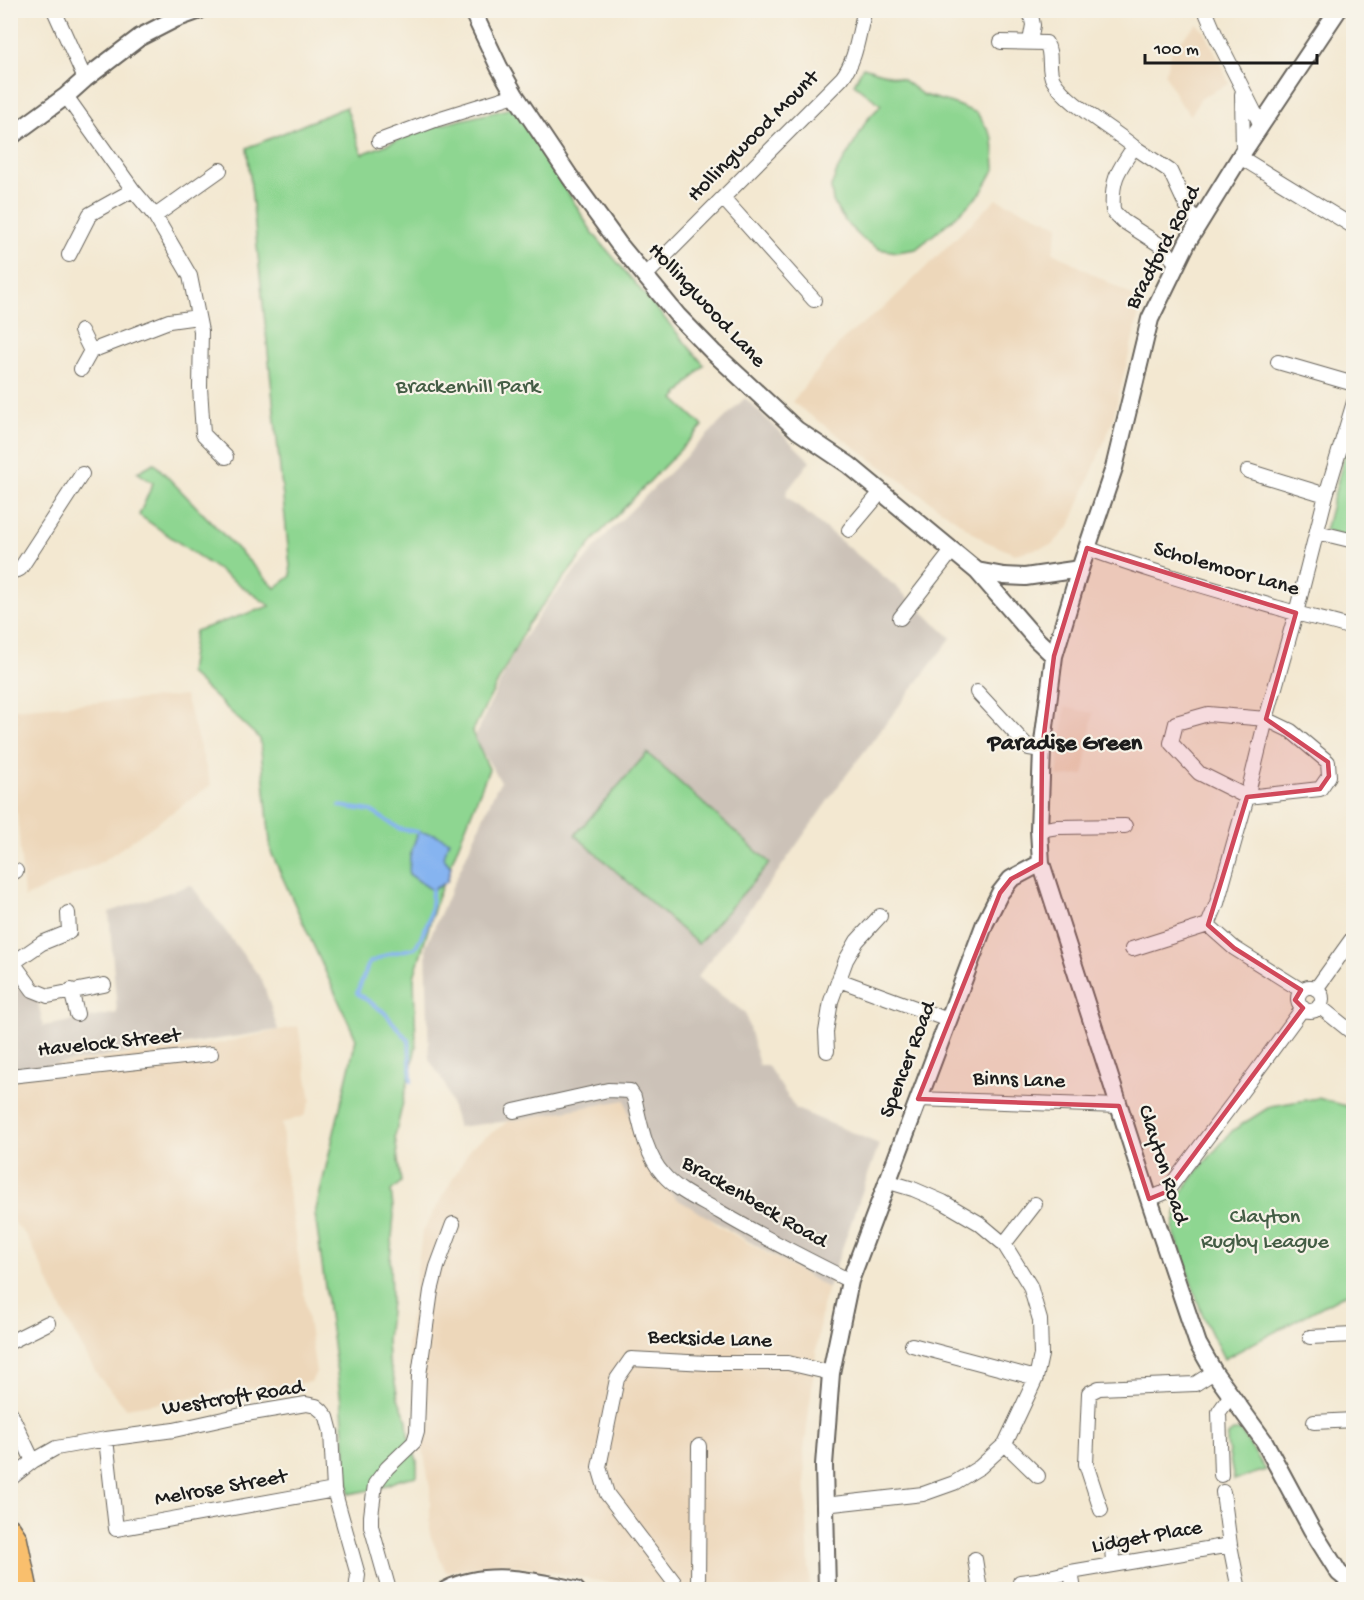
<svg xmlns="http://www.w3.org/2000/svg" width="1364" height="1600" viewBox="0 0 1364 1600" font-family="'Gochi Hand',sans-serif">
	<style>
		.built { fill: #edd7ba }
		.industrial { fill: #ccc2b8 }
		.green { fill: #8ed691; stroke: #557956; stroke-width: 1.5 }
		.water { fill: #86b4f0; stroke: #516886; stroke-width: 1.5 }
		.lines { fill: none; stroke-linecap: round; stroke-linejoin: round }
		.stream { stroke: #86b4f0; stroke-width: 4 }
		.minor-casing { stroke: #67635b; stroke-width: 16 }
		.tertiary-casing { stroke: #67635b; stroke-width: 20 }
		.primary-casing { stroke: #67635b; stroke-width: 24 }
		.minor { stroke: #fff; stroke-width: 14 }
		.tertiary { stroke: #fff; stroke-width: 16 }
		.primary { stroke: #f9bf6d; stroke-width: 21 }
		.marked { fill: #d1495b; fill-opacity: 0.2; stroke: #d1495b; stroke-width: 4.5; stroke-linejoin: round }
		.labels { text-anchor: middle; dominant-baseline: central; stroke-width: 4.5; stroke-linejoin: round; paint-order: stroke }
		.street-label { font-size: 22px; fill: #1c1c1c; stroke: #f7f3e8 }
		.park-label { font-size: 22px; fill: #445d45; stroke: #f7f3e8 }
		.neighbourhood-label { font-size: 24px; font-weight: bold; fill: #1c1c1c; stroke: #f7f3e8 }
	</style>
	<rect width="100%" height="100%" fill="#f7f3e8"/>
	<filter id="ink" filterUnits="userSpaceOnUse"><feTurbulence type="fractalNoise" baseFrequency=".0167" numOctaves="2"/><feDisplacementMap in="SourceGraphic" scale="12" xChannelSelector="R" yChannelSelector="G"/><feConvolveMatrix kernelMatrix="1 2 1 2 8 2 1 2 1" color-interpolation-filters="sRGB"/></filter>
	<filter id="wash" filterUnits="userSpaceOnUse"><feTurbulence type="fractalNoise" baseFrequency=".008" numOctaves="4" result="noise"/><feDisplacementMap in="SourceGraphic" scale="24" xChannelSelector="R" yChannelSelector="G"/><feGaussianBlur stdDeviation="1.35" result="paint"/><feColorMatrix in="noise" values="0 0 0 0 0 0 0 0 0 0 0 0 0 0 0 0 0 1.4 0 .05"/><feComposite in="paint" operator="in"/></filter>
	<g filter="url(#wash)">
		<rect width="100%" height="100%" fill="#f3e8d1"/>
		<path class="built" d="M1197 24 1205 32 1222 66 1229 84 1214 91 1200 99 1191 115 1179 102 1165 74 1172 49Z
			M996 199 1059 225 1053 252 1142 301 1113 420 1070 526 1052 545 1015 554 985 541 792 402 844 338 887 305Z
			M185 696 211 785 103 861 24 898 17 813H11V709Z
			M1065 707 1093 713 1084 775 1057 777Z
			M298 1026 311 1100 304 1116 282 1123 285 1171 316 1372 311 1382 237 1390 126 1408 98 1376 68 1322 27 1236 11 1220 10 1071 222 1043Z
			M625 1100 643 1161 718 1226 828 1288 822 1306 804 1451 810 1589H644L501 1563 446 1572 430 1535V1488L418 1420 407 1346 422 1233 471 1147 509 1121Z"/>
		<path class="industrial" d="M745 398 810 461 787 491 786 496 894 585 951 638 841 782 774 877 697 977 745 1013 759 1065H767L796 1109 879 1144 828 1288 675 1198 642 1160 625 1100 509 1121 458 1127 445 1084 429 1059 426 946 496 789 501 782 474 738 516 649 547 604 609 532Z
			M191 885 262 980 278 1030 11 1071 10 984 38 1001 43 1026 117 1013 109 912Z"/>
		<path class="green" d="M863 67 902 79 923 95 952 103 977 113 993 138 995 168 981 193 960 213 916 249 897 252 879 249 864 240 849 226 838 211 833 201 831 187 837 171 857 139 866 121 881 105 854 84Z
			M346 107 362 154 431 127 516 107 592 232 704 365 674 399 703 426 597 536 528 624 472 732 489 769 438 896 414 977 416 1047 395 1136 401 1182 391 1191 394 1215 390 1261 391 1301 387 1340 388 1359 394 1378 398 1398 407 1420 408 1435 417 1461V1476L398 1480 380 1488 349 1494 342 1409 315 1214 356 1039 271 852 260 739 189 673 195 631 270 606 139 515 153 483 137 472 154 463 275 588 291 576 247 148Z
			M1353 422V539L1325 531Z
			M647 753 770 863 698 944 575 835Z
			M1318 1098 1353 1108V1290L1224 1359 1202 1314 1173 1229 1181 1193 1199 1169 1233 1130 1271 1106Z
			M1233 1431H1239L1242 1433 1266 1470 1234 1480 1227 1443 1228 1435Z"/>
		<path class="water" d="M418 832 435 834 449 841 443 857 451 867 447 882 432 890 409 874 410 855Z"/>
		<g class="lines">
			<path class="stream" d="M340 806 371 811 400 829 418 832
				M411 1081 409 1041 384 1012 357 993 369 963 388 954 415 948C429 924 431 918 432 890"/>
		</g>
	</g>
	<g filter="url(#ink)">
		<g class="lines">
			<defs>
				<path id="minor" d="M54 10 85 79
					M1205 10 1216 36 1261 125
					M1001 42 1046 43C1053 54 1047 69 1053 80 1067 104 1112 128 1134 147
					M1030 42 1033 25 1031 15
					M1242 94 1243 152
					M66 96 133 190 155 216 220 170
					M379 141 438 119 515 95
					M1240 157 1354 227
					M723 198 814 300
					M155 216 190 276 201 331 200 387 203 434 226 457
					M69 255 90 214 133 190
					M1177 264 1163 247 1123 221 1113 211C1111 180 1117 172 1134 147L1170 171 1184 201 1191 214 1201 220
					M645 276 842 78C857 59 858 33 865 10
					M81 331 91 351 81 369
					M91 351 169 321 198 317
					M1278 362 1354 384
					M1248 471 1326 495
					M849 530 881 492
					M1317 532 1354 541
					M1087 548C1151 572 1217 590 1282 609 1306 617 1330 620 1354 629
					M10 572 20 569 82 474
					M900 618 952 551
					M977 692 1029 748 1042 750
					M1039 830 1058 827 1125 826
					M10 874 16 871
					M1208 925 1217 903 1247 797 1320 789 1329 776 1328 762 1291 731 1266 719 1208 714 1176 723 1171 743 1199 773 1247 797 1266 719 1296 613 1326 495 1354 402
					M1208 925 1234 948 1301 990
					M1132 949 1208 925
					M14 964 33 990 48 996 104 985
					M10 965 42 943 69 932 68 913
					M839 980 948 1020
					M1298 999a12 12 0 1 1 24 0a12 12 0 1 1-24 0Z
					M1316 989 1354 936
					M71 990 77 1014
					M1319 1006 1354 1034
					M827 1051 826 1032 831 1001 846 960 857 941 880 916
					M10 1076 211 1054
					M918 1099 1119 1106
					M514 1111 608 1090 630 1091 634 1097C640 1122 645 1154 663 1174 677 1191 701 1201 720 1212 762 1237 806 1259 850 1281
					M1149 1199 1166 1192 1242 1091 1303 1008
					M1004 1244 1035 1204
					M1310 1337 1354 1335
					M10 1342 48 1323
					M912 1345 1036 1378
					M10 1412 33 1461
					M1314 1422 1354 1420
					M106 1439 116 1529 334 1490
					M1005 1444 1038 1476
					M1221 1475 1219 1412 1231 1395
					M10 1479 33 1461 56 1448 106 1439 174 1430 246 1414 306 1404 316 1406 322 1411 327 1417 331 1432 334 1490 358 1575 356 1590
					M1223 1492 1230 1545 1239 1590
					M824 1505 923 1494 954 1483 980 1467 1005 1444 1036 1378 1041 1355 1040 1320 1030 1286 1004 1244 979 1223 943 1202 913 1189 886 1181
					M1101 1510 1086 1464 1089 1393 1099 1388 1195 1384 1214 1372
					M1112 1545 1113 1565
					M975 1559 980 1590
					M1020 1582 1037 1580 1071 1572
					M389 1590 371 1526V1516L375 1484 387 1468 414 1442 417 1432 419 1375 431 1291 437 1267 453 1224
					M673 1590 674 1582 607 1494 599 1467 617 1379 631 1359 707 1363H788L831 1373
					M698 1590 699 1446
					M1074 1590 1071 1572 1230 1545"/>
				<path id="tertiary" d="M472 10 499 67 515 95 570 177 618 243 678 316 713 352 797 430 849 465 977 571 1036 639 1054 656
					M10 137 66 96 85 79 140 37 175 19 200 10
					M977 571 1004 576 1025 577 1080 569
					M1041 863 1149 1199 1198 1344 1214 1372 1264 1441 1312 1530 1339 1573 1354 1585
					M446 1590C487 1569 534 1581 576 1590
					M827 1590 824 1465 831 1373 850 1281 985 923 1000 893 1011 879 1041 863 1039 830 1042 750 1054 656 1080 569 1114 468 1150 319 1188 241 1243 152 1338 10"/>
				<path id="primary" d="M10 1529 16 1538 27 1590"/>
			</defs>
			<use href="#minor" class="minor-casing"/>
			<use href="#tertiary" class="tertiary-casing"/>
			<use href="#primary" class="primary-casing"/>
			<use href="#minor" class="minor"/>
			<use href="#tertiary" class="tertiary"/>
			<use href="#primary" class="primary"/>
		</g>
	</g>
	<path class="marked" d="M1087 548 1296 613 1266 719 1328 762 1329 776 1320 789 1247 797 1208 925 1234 948 1301 990 1295 1000 1303 1008 1166 1192 1149 1199 1119 1106 918 1099 1000 893 1011 879 1041 863 1042 750 1054 656Z"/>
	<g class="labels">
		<g class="street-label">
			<text transform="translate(754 137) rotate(-45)">Hollingwood Mount</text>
			<text transform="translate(1164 248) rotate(-62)">Bradford Road</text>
			<text transform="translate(706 306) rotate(47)">Hollingwood Lane</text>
			<text transform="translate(1226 570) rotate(16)">Scholemoor Lane</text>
			<text transform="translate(109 1044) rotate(-6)">Havelock Street</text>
			<text transform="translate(909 1060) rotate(-69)">Spencer Road</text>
			<text transform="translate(1019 1081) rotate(2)">Binns Lane</text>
			<text transform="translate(1162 1165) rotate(72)">Clayton Road</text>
			<text transform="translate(754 1203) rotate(30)">Brackenbeck Road</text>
			<text transform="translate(710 1340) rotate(2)">Beckside Lane</text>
			<text transform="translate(233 1399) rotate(-9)">Westcroft Road</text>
			<text transform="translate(221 1489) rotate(-10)">Melrose Street</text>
			<text transform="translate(1147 1538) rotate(-10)">Lidget Place</text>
		</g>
		<g class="park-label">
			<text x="468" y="388">Brackenhill Park</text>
			<text x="1265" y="1218">Clayton<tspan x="1265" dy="25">Rugby League</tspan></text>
		</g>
		<g class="neighbourhood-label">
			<text x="1065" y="744">Paradise Green</text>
		</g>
	</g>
	<rect width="1364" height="1600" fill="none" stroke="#f7f3e8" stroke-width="36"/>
	<path d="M1145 54v9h172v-9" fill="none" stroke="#1c1c1c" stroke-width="3"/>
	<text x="1154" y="54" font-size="18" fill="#1c1c1c" stroke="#f7f3e8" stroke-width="4.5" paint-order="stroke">100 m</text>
</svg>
